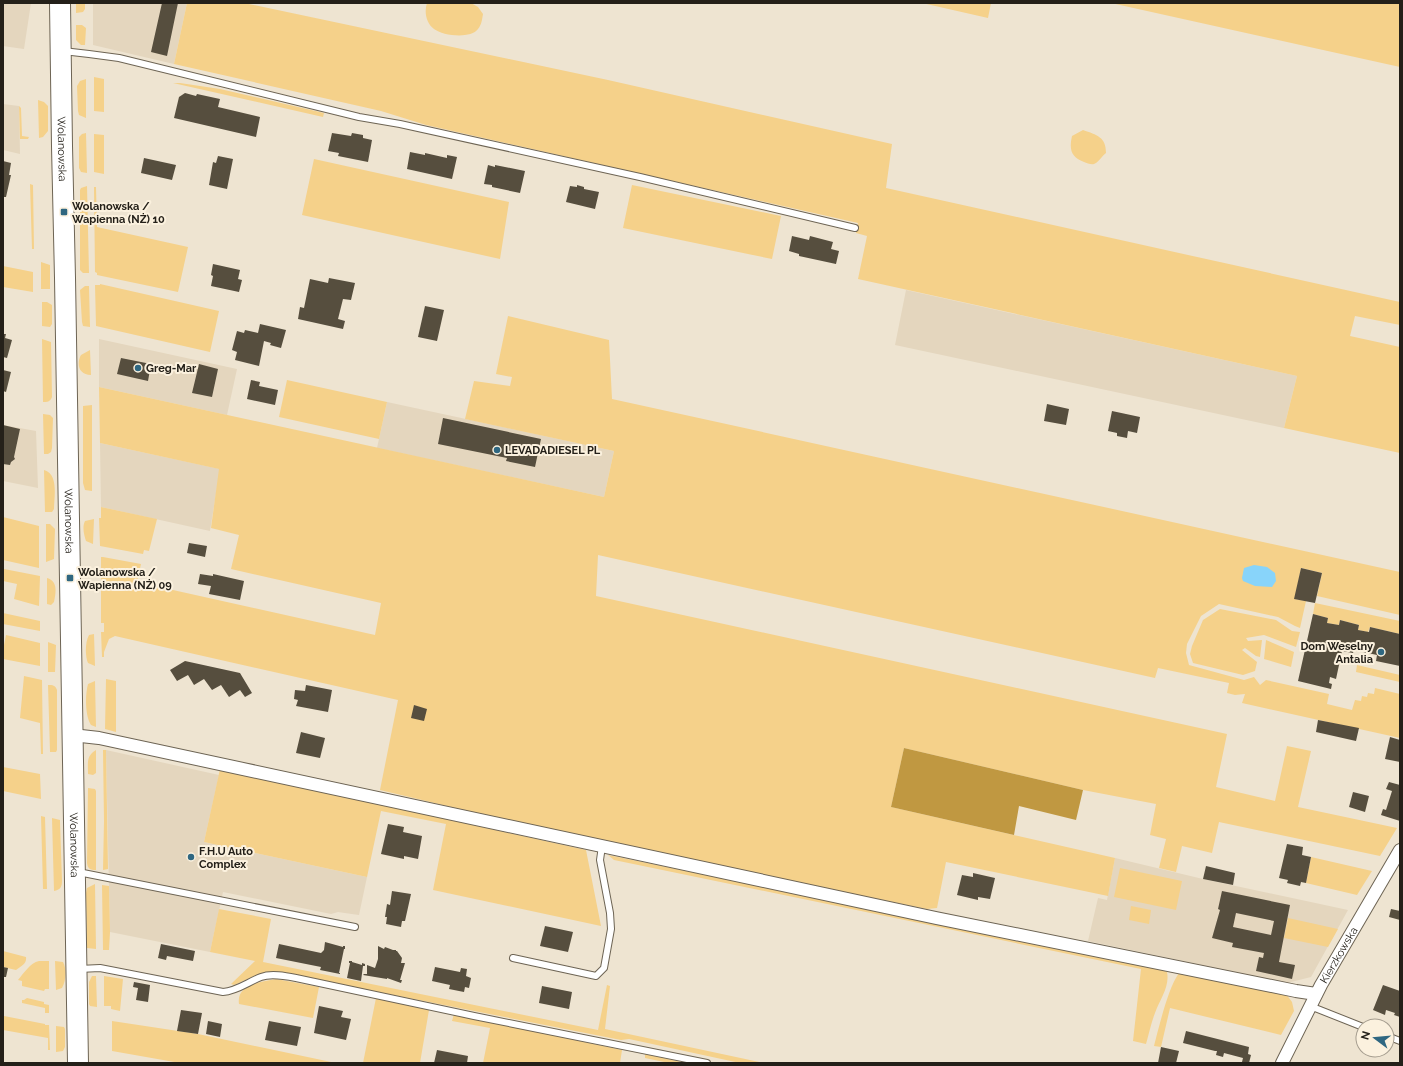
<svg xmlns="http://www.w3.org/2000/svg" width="1403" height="1066" viewBox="0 0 1403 1066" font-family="Raleway,sans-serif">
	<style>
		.built { fill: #e4d6be }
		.green { fill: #f5d18a }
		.forest { fill: #c09841 }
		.water { fill: #88d4fa }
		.building { fill: #564e3e; fill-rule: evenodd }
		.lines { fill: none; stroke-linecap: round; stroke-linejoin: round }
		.lane-casing { stroke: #6d6454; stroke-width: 8 }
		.street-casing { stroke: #6d6454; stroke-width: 14 }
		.primary-casing { stroke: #6d6454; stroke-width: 22 }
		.lane { stroke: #fff; stroke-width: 6 }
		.street { stroke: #fff; stroke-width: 12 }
		.primary { stroke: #fff; stroke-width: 20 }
		.poi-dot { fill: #2f6781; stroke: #fbf1de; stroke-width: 1.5 }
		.labels { text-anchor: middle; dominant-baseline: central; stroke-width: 4; stroke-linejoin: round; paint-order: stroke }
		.street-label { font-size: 11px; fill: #242019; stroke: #fbf1de }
		.poi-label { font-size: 11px; font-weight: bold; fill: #242019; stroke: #fbf1de; text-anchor: start }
	</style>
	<rect width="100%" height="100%" fill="#eee4d1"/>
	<path class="built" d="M3 3H31L24 49 3 46Z
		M93 3H187L174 64 93 45Z
		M3 104 19 106 20 154 3 150Z
		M906 290 1297 376 1284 428 895 345Z
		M99 339 237 369 227 415 99 387Z
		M387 402 614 451 604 497 377 448Z
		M3 425 36 431 38 488 3 481Z
		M100 443 220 469 210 531 101 507Z
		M106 750 219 775 204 842 367 877 359 915 338 912 331 914 223 892 210 952 110 932Z
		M1115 858 1203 879 1348 910 1311 977 1287 983 1088 941 1098 898 1107 900Z"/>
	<path class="green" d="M76 3H85V9L83 12 76 13Z
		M187 3H244L608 80 892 144 886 188 1400 302V325L1355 316 1350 336 1400 347V453L1284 428 1297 376 858 279 867 236 856 233 858 223 426 125 381 111 174 64Z
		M427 3H471L478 7 483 14C482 19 482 24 478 29 471 39 443 36 434 29 426 23 424 12 427 3Z
		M922 3H991L988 18Z
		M1111 3H1400V67Z
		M76 25H82L86 28 85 45H81L76 40Z
		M94 77 104 79V112L94 111Z
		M86 79V118L79 115 78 111 77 86 80 81Z
		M173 83H180L220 89 324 113 323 117Z
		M38 100 44 102 48 106V131L43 137 39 138Z
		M19 106 21 108 22 136 29 137 28 139H20Z
		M1083 130C1097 135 1106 137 1106 153 1102 156 1098 163 1094 164 1091 165 1087 163 1084 162 1071 157 1069 150 1072 136Z
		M86 133 87 173 81 172 79 168V137L82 134Z
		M94 134 104 135V174L94 172Z
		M314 159 509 202 500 259 302 215Z
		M30 184 33 185 34 249H32Z
		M632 185 781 216 772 259 623 228Z
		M87 186 89 273H83L80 270V190L81 188Z
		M94 187H96L97 227 188 247 178 292 97 275V273L95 272Z
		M41 262 50 265V289H41Z
		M3 266 33 272V292L3 287Z
		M100 284 219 311 210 352 96 326 95 285H100Z
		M85 286H89L90 327 83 326 82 322 80 290Z
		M42 302H47L52 305V324L50 327 42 326Z
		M508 316 609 340 612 399 1400 572V615L1317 596 1322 573 1301 568 1295 599 1306 601 1300 628 1295 626 1278 617 1219 604 1201 616 1187 644 1186 653 1189 665 1244 680 1254 677 1260 685 1266 680 1329 694 1327 704 1352 710 1355 700 1361 701 1362 696 1367 697 1368 693 1374 694 1375 688 1400 694V738L1242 703 1245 694 1235 695 1227 693 1229 683 1158 668 1155 678 598 555 596 596 1227 734 1216 787 1275 801 1287 746 1311 751 1298 807 1397 828 1380 856 1219 822 1212 853 1182 846 1176 872 1159 868 1166 839 1150 835 1156 804 1083 790 904 748 891 807 1115 858 1108 896 946 862 937 908 927 909 590 840 380 790 398 700 115 636 109 639 104 652V657H102L101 632H104V623H101V557H103L141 564 137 582 375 635 381 603 231 569 239 535 211 528 219 469 100 443 99 387 604 497 614 451 465 419 474 381 510 386 512 377 496 374Z
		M42 339 51 342 52 397C50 402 47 402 43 402Z
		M90 350 91 375C79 375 76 364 81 355Z
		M287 380 387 402 379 439 279 417Z
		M92 405V491L85 490 83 483V406Z
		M43 414 50 415 53 418 52 448 51 452 48 454H44Z
		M44 470C59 474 54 497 54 509L52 512H45Z
		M101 507 157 519 149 551 144 550 143 554 100 546 99 518H101Z
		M3 517 39 526V568L3 560Z
		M94 519 93 544 86 541C84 535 82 527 85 521Z
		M46 524H50L55 529 54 559 46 562Z
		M4 569 40 576 39 606 14 599 17 584 3 581Z
		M47 578C58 581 56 592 54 602L51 605 47 604Z
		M1315 603 1400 621V634L1370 627 1368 632 1358 630 1359 625 1340 620 1339 625 1327 623 1328 618 1313 614Z
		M1220 609 1276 620 1292 631 1300 632 1296 647 1264 635 1246 638 1248 641 1262 640 1260 657 1256 656 1245 648 1242 650 1257 662 1255 671 1243 675 1193 663 1190 654 1192 646 1203 620Z
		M3 613 40 621V631L3 624Z
		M94 634 95 666 88 663C85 656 85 642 89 635Z
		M6 635 40 643V666L3 659V650Z
		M1266 640 1294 652 1291 667 1264 659Z
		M48 642 56 645 55 672H48Z
		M1357 665 1400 675V682L1356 672Z
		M24 676 42 680 43 754H41L40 723 20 718Z
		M106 679 116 681V732L105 729Z
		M95 681 96 727 91 725C85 716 85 695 88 684Z
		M48 685C53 685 55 685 57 690V750L56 752H50Z
		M96 750V773L93 775 88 774C88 763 86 756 96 750Z
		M103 750H106L108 869 103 870 104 821Z
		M3 767 40 774 41 799 3 791Z
		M220 769 586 850 601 926 433 890 446 824 381 811 367 877 204 842Z
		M88 788 95 789 96 791V870C90 870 88 869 87 863Z
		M41 816 45 817 47 889H43Z
		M52 818 60 820V822L62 881C62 887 60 890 54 891Z
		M608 855 1158 968 1167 972C1170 987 1160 999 1155 1013 1151 1023 1149 1034 1146 1044L1133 1041 1141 969 614 860Z
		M1311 857 1372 871 1357 895 1306 883Z
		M1120 868 1182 881 1176 910 1114 897Z
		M95 884 96 949 87 948 86 893 87 888Z
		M102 885 109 886 110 932 109 950H103Z
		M1131 906 1151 910 1149 924 1129 920Z
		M219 909 271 919 263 962 598 1030 607 985 610 986 605 1029 764 1063H740L629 1039 621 1040 282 973 259 974 234 985 231 984 255 961 210 952Z
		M1288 918 1338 929 1328 947 1284 938Z
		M3 951 26 957C27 964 21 966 16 970L3 967Z
		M39 961H49V989H45L44 991 22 986V981L18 980C24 973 30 963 39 961Z
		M55 961 63 962C67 969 66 981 62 988L56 990Z
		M1179 973 1286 994 1292 1002 1294 1011 1281 1035 1170 1008 1161 1047 1154 1046C1159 1027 1168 988 1179 973Z
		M92 976H96L97 1007 90 1006 89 1004V982Z
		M104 976 123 979 120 1011 111 1009V1006H104Z
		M276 979 319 987 313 1018 239 1004C236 984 261 982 276 979Z
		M27 998 44 1002V1004L49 1005V1013H45V1008L22 1003V1000H24Z
		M376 998 429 1010 420 1063H363Z
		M454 1014 622 1050 620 1063H483L490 1028 452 1021Z
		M4 1016 45 1024V1025H49L50 1050H48V1038L3 1030Z
		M112 1021 198 1034 336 1063H180L112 1051Z
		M56 1026 64 1027 65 1029V1047L63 1051 56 1052Z
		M645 1054 686 1063H669L645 1058Z"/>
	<path class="forest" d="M904 748 1083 790 1076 820 1019 806 1014 835 891 807Z"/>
	<path class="water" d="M1254 565 1267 567 1275 573 1276 581 1272 587 1255 586 1243 581 1242 578 1244 568Z"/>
	<path class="building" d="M162 3H178L167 56 151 52Z
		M185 93 196 96 197 94 220 99 218 107 260 117 256 137 174 118 179 97Z
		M332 133 351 136 352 133 363 135V138L372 140 368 162 338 156 339 153 328 151Z
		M410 152 425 155V153L447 158V155L457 157 452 179 407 169Z
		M218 156 233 159 227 189 209 185 213 162 216 163Z
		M144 158 176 165 172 180 141 173Z
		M3 161 11 163 9 175H11L6 197H3Z
		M488 165 495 167V165L525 171 520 193 492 187V185L484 184Z
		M577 185 584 187V189L599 192 595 209 566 202 570 186 577 187Z
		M792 236 809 240 810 236 833 242 831 249 839 251 836 264 799 256V254L789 251Z
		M213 264 240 270 238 279 242 280 239 292 211 286 213 276 211 275Z
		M329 278 355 283 351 300 343 299 338 319 345 321 343 329 298 319 300 307 304 308 310 279 328 283Z
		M425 306 444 310 437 341 418 337Z
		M260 324 286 330 281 348 270 345 271 343 264 341 259 366 235 360 237 352 232 350 237 331 244 333 245 330 258 333Z
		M3 334H6L5 338 12 340 7 358 3 357Z
		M121 358 151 364 148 381 117 374Z
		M199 364 218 369 212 397 192 393Z
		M3 370 11 372 6 392 3 391Z
		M251 380 260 382 259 386 278 390 275 405 247 399Z
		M1047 404 1069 409 1066 425 1044 421Z
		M1112 411 1140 417 1137 433 1128 431 1127 438 1117 436V433L1108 431Z
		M443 418 541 439 535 467 506 461 507 458 438 444Z
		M3 425 20 429 14 457 15 459 11 462 10 465 3 464Z
		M189 543 207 546 205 557 187 553Z
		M1301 568 1322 573 1315 603 1294 599Z
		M200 574 213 576V574L244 581 240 600 209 594 211 586 198 584Z
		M1313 614 1328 618 1327 623 1339 625 1340 620 1359 625 1358 630 1369 632 1370 627 1400 634V666L1376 661 1377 655 1354 650 1353 653 1342 651 1336 679 1330 677 1329 683 1332 684 1331 689 1298 681Z
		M185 661 240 673 252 693 245 697 240 690 229 697 221 685 212 690 204 679 194 685 188 675 177 681 170 670Z
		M306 685 332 690 328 712 296 706 298 700 294 699 295 690 305 691Z
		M414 705 427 709 424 721 411 718Z
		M1318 720 1359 728 1356 741 1316 732Z
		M301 732 325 738 320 758 296 753Z
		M1390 737 1400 740V762L1385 759Z
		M1389 782 1400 785V821L1381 815 1383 809 1386 810 1392 791 1386 789Z
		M1353 792 1369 796 1365 812 1349 807Z
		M388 824 404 827 403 832 422 836 418 859 404 856V859L381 854Z
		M1287 844 1303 847 1302 855 1311 857 1306 883 1301 882 1300 886 1287 883 1288 880 1279 878Z
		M1206 866 1235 873 1233 885 1203 879Z
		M973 873 995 878 990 899 978 897V900L957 895 962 875 973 877Z
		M392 891 411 894 405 921H402L401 927 386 924 387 917H385L387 904 390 905Z
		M1222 891 1290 905 1279 962 1295 965 1292 979 1256 971 1259 957 1263 958 1264 953 1232 947 1233 943 1212 938 1220 910 1218 909ZM1236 913 1274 921 1271 935 1233 927Z
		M1391 909 1400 911V920L1389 917Z
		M545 926 573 932 568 952 540 946Z
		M325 942 343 947V946H345V949H344L339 973H340V974L320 970 321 967 276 958 279 944 321 953 324 950Z
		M161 944 195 951 193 961 167 956 166 960 158 958Z
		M378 946 384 949 385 947 393 950H396V951H397L402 958 401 963H405L400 980H402L401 983 387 978V979L363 975 364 974H367V965L375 968 378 959Z
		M349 961H352V962L362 965V963L365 964V966H363L361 981 347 978 350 963H349Z
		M3 967 8 968 6 977H3Z
		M435 967 460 972 461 968 467 969 466 976 471 978 469 988 465 987 464 992 449 989 450 985 432 981Z
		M134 982 150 985 148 1002 136 1000 138 988 133 987Z
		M1383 985 1400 991V1017L1394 1015 1395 1013 1386 1010 1385 1015 1373 1010Z
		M542 986 572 992 569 1009 539 1003Z
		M319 1006 343 1011 341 1017 351 1019 346 1040 314 1033Z
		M181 1010 202 1013 198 1034 177 1031Z
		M208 1021 222 1024 220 1037 206 1034Z
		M269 1021 301 1027 297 1046 265 1040Z
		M1186 1031 1249 1047 1248 1054 1251 1055 1249 1063 1242 1062 1243 1058 1224 1053 1223 1057 1216 1055 1217 1051H1215L1183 1043Z
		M1161 1047 1179 1051 1176 1063H1158Z
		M437 1050 468 1056 467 1063H434Z"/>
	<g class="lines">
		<defs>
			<path id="lane" d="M63 51 89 54 119 58 359 117 400 124 640 177 855 228
				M78 872 355 927
				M513 958 596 976 604 968 611 929 610 913 600 860 602 846
				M79 969 100 968 223 992C237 991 248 982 261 977 271 973 286 976 296 978L474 1016 707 1063
				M1310 1006 1363 1027
				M1387 1036 1400 1041"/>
			<g id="street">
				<path d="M72 735 99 738 936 918 1296 991 1316 994"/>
				<path id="s1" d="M1282 1063 1321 985 1400 850"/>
			</g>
			<g id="primary">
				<path id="s2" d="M60 3 62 146 65 278 78 1063"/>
			</g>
		</defs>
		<use href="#lane" class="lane-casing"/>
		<use href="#street" class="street-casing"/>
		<use href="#primary" class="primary-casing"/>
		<use href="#lane" class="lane"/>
		<use href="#street" class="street"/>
		<use href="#primary" class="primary"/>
	</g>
	<g class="poi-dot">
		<rect x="60" y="208" width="8" height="8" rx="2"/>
		<circle cx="138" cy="368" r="4"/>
		<circle cx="497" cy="450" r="4"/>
		<rect x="66" y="574" width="8" height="8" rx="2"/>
		<circle cx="1381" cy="652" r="4"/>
		<circle cx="191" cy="857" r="4"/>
	</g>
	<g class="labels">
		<g class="street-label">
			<text stroke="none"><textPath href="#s2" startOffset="146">Wolanowska</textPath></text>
			<text stroke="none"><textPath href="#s2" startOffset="518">Wolanowska</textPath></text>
			<text stroke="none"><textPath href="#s2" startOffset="842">Wolanowska</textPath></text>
			<text stroke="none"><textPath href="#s1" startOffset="122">Kierzkowska</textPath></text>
		</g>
		<g class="poi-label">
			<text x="72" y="206">Wolanowska /<tspan x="72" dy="13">Wapienna (NŻ) 10</tspan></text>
			<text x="146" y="368">Greg-Mar</text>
			<text x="505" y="450">LEVADADIESEL PL</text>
			<text x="78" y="572">Wolanowska /<tspan x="78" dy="13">Wapienna (NŻ) 09</tspan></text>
			<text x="1373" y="646" text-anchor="end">Dom Weselny<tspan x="1373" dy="13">Antalia</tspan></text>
			<text x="199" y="851">F.H.U Auto<tspan x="199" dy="13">Complex</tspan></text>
		</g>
	</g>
	<rect width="1403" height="1066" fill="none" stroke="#242019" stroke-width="8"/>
	<g transform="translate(1375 1038) rotate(286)"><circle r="19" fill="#fbf1de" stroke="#a59d8f"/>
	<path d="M0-3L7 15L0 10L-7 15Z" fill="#2f6781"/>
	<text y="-6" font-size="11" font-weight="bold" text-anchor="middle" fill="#242019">N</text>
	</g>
</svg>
